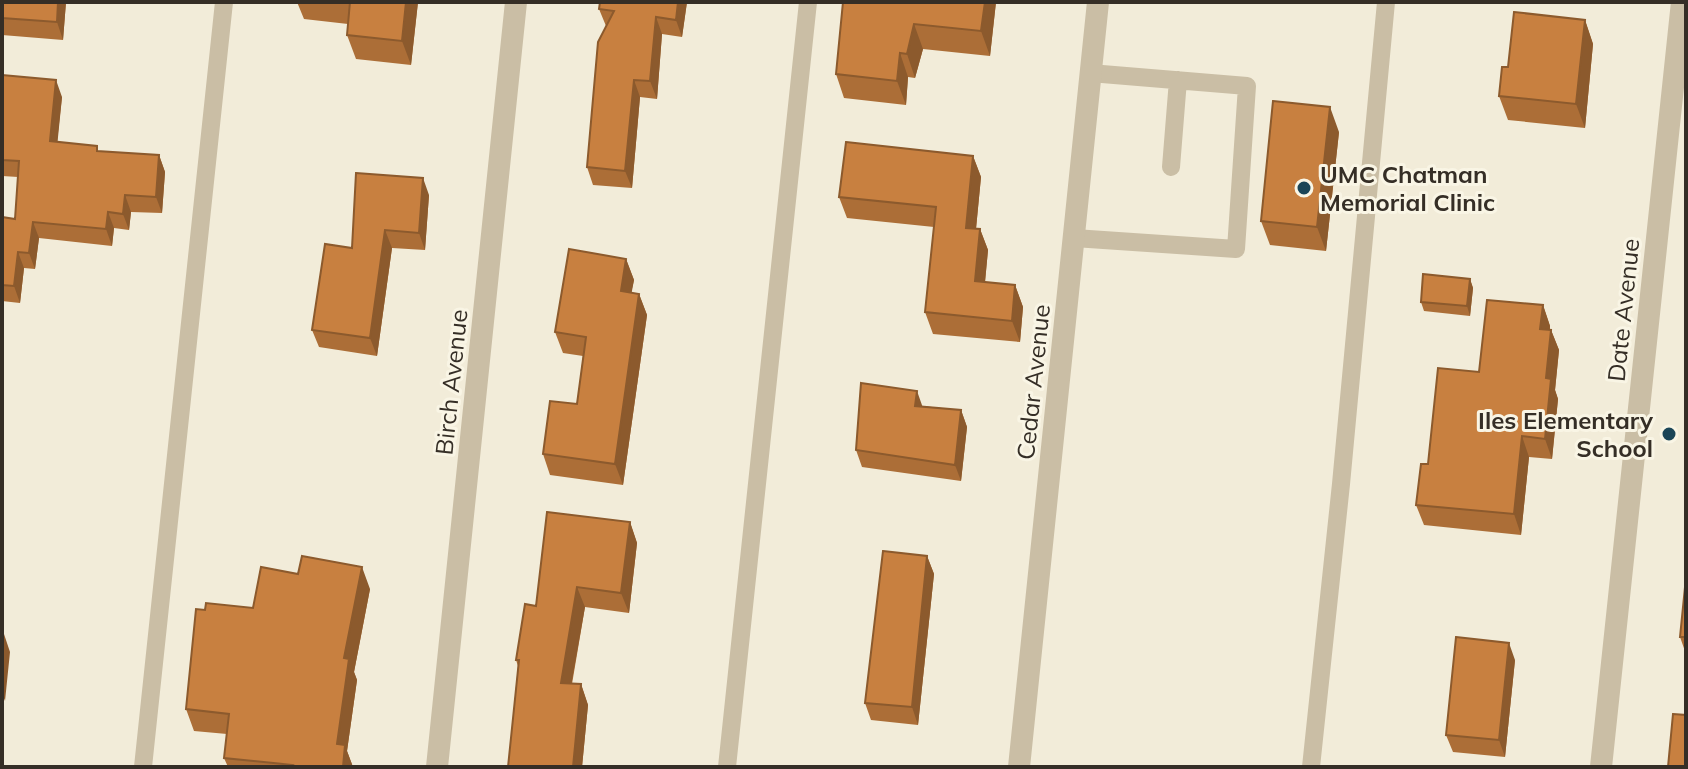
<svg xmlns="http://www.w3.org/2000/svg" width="1688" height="769" viewBox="0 0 1688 769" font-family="Mulish,sans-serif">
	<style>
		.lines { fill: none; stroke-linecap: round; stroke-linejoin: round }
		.service { stroke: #cabea5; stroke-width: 18 }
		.minor { stroke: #cabea5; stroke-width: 22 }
		.wall { fill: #ac6e37 }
		.shaded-wall { fill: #8c5a2d }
		.building { fill: #c88040; stroke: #8c5a2d; stroke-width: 2 }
		.poi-dot { fill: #1b4557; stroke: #f9f5e5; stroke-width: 3 }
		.labels { text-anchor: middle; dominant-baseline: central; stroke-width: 6; stroke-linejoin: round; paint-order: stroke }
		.poi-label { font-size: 24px; font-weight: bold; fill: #352e26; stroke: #f9f5e5; text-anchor: start }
		.street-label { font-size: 24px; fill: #352e26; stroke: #f9f5e5 }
	</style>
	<rect width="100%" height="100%" fill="#f2ecd9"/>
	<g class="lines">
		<path class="service" d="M1171 167 1178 80
			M1074 238 1236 249 1247 86 1090 73
			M143 767 224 2
			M727 767 808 2
			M1311 767 1341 484 1386 2"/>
		<path class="minor" d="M437 767 516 2
			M1019 767 1098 2
			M1601 767 1682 2"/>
	</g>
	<path class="wall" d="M2 2H66L63 40 2 35Z
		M297 2H418L411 65 356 59 347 35 348 24 304 19Z
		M687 2 682 37 662 34 657 99 640 97 632 188 593 185 587 167 606 26 599 9Z
		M843 2H996L990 56 923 49 915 78 908 77 906 105 844 98 836 74Z
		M1585 20 1593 44 1585 128 1508 120 1499 96Z
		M2 75 62 97 57 142 99 151 159 155 165 172 162 213 131 212 129 230 114 228 112 246 39 238 35 269 24 268 20 303 2 301V217L15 219 18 177 2 176Z
		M1339 132 1326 251 1270 245 1261 221Z
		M973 156 981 177 976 229H980L988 250 985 282 1015 285 1023 307 1020 342 933 334 925 312 934 227 847 218 839 197Z
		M429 195 425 250 392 248 377 356 319 347 312 330 352 248Z
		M626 259 634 280 631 293 639 294 647 315 623 485 550 475 543 454 577 404 583 356 563 353 555 332Z
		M1470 279 1473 288 1470 316 1424 311 1421 302Z
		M1543 305 1550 326V330H1551L1559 350 1555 390 1558 399 1552 459 1529 457 1521 535 1424 525 1416 505 1479 372Z
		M922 406 961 410 967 427 961 481 862 467 856 450Z
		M630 522 637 543 629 613 585 607 572 684H581L588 705 582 767H508L518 666 516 660 536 606Z
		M927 556 934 574 918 725 871 720 865 703Z
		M1686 577V654L1680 637Z
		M370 589 354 672 357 680 347 751 353 767H228L224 758 227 734 194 731 186 709 205 610 253 608Z
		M1515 660 1505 757 1453 752 1446 735Z"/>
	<path class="shaded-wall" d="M58 2H66L63 40 57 22Z
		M406 2H418L411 65 402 41Z
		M678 2H687L682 37 676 20Z
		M985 2H996L990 56 981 31Z
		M656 17 662 34 657 99 650 81Z
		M1585 20 1593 44 1585 128 1576 104Z
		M914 24 923 49 915 78 907 54Z
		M900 53 908 77 906 105 897 81Z
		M56 80 62 97 56 157 50 141Z
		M634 80 640 97 632 188 625 171Z
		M1330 107 1339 132 1326 251 1317 227Z
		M159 155 165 172 162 213 156 197Z
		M973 156 981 177 974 249 966 228Z
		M423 178 429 195 425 250 419 233Z
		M125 195 131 212 129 230 123 214Z
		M108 212 114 228 112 246 106 229Z
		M33 222 39 238 35 269 29 253Z
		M980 229 988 250 983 303 975 281Z
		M385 230 392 248 377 356 370 338Z
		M18 252 24 268 20 303 14 286Z
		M626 259 634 280 628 312 621 291Z
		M1470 279 1473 288 1470 316 1467 306Z
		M1015 285 1023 307 1020 342 1012 321Z
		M639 294 647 315 623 485 615 464Z
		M1543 305 1550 326 1548 350 1540 329Z
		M1551 330 1559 350 1555 390 1558 399 1552 459 1545 439 1546 378Z
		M917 391 923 408 915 406Z
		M961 410 967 427 961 481 955 465Z
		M1522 436 1529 457 1521 535 1514 514Z
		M630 522 637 543 629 613 621 593Z
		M927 556 934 574 918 725 912 707Z
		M362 567 370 589 354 672 357 680 347 751 353 767H343L337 744 344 658Z
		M577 587 585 607 568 703 561 683Z
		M4 634 10 652 5 701 2 693V650Z
		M1509 643 1515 660 1505 757 1499 740Z
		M581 684 588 705 582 767H573Z"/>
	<path class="building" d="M2 2H58L57 22 2 18Z
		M350 2H406L402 41 347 35Z
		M600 2H678L676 20 656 17 650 81 634 80 625 171 587 167 598 42 614 11 599 9Z
		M843 2H985L981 31 914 24 907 54 900 53 897 81 836 74Z
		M1514 12 1585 20 1576 104 1499 96 1502 67H1508Z
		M2 75 56 80 50 141 97 146V151L159 155 156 197 125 195 123 214 108 212 106 229 33 222 29 253 18 252 14 286 2 285V217L15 219 19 161 2 160Z
		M1273 101 1330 107 1317 227 1261 221Z
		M846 142 973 156 966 228 980 229 975 281 1015 285 1012 321 925 312 936 207 839 197Z
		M356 173 423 178 419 233 385 230 370 338 312 330 325 244 352 248Z
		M569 249 626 259 621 291 639 294 615 464 543 454 550 401 577 404 586 337 555 332Z
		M1423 274 1470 279 1467 306 1421 302Z
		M1487 300 1543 305 1540 329 1551 330 1546 378 1551 379 1545 439 1522 436 1514 514 1416 505 1421 464H1428L1438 368 1479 372Z
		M861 383 917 391 915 406 961 410 955 465 856 450Z
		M547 512 630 522 621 593 577 587 561 683 581 684 573 767H508L519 660H516L525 604 536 606Z
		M883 551 927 556 912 707 865 703Z
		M302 556 362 567 344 658 349 659 337 744 345 745 343 767H292L293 765 224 758 229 714 186 709 196 609 205 610 206 603 253 608 261 567 298 574Z
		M1686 577V637H1680Z
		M1456 637 1509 643 1499 740 1446 735Z
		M1673 714 1686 715V767H1668Z"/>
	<g class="poi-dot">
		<circle cx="1304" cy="188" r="8"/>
		<circle cx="1669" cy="434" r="8"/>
	</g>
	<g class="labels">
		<g class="poi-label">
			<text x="1320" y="174">UMC Chatman<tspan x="1320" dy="28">Memorial Clinic</tspan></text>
			<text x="1653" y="420" text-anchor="end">Iles Elementary<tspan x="1653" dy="28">School</tspan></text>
		</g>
		<g class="street-label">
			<text transform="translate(1623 310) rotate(-84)">Date Avenue</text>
			<text transform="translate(451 382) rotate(-84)">Birch Avenue</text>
			<text transform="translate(1033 382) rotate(-84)">Cedar Avenue</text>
		</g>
	</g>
	<rect width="1688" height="769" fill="none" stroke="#352e26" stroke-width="8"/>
</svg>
